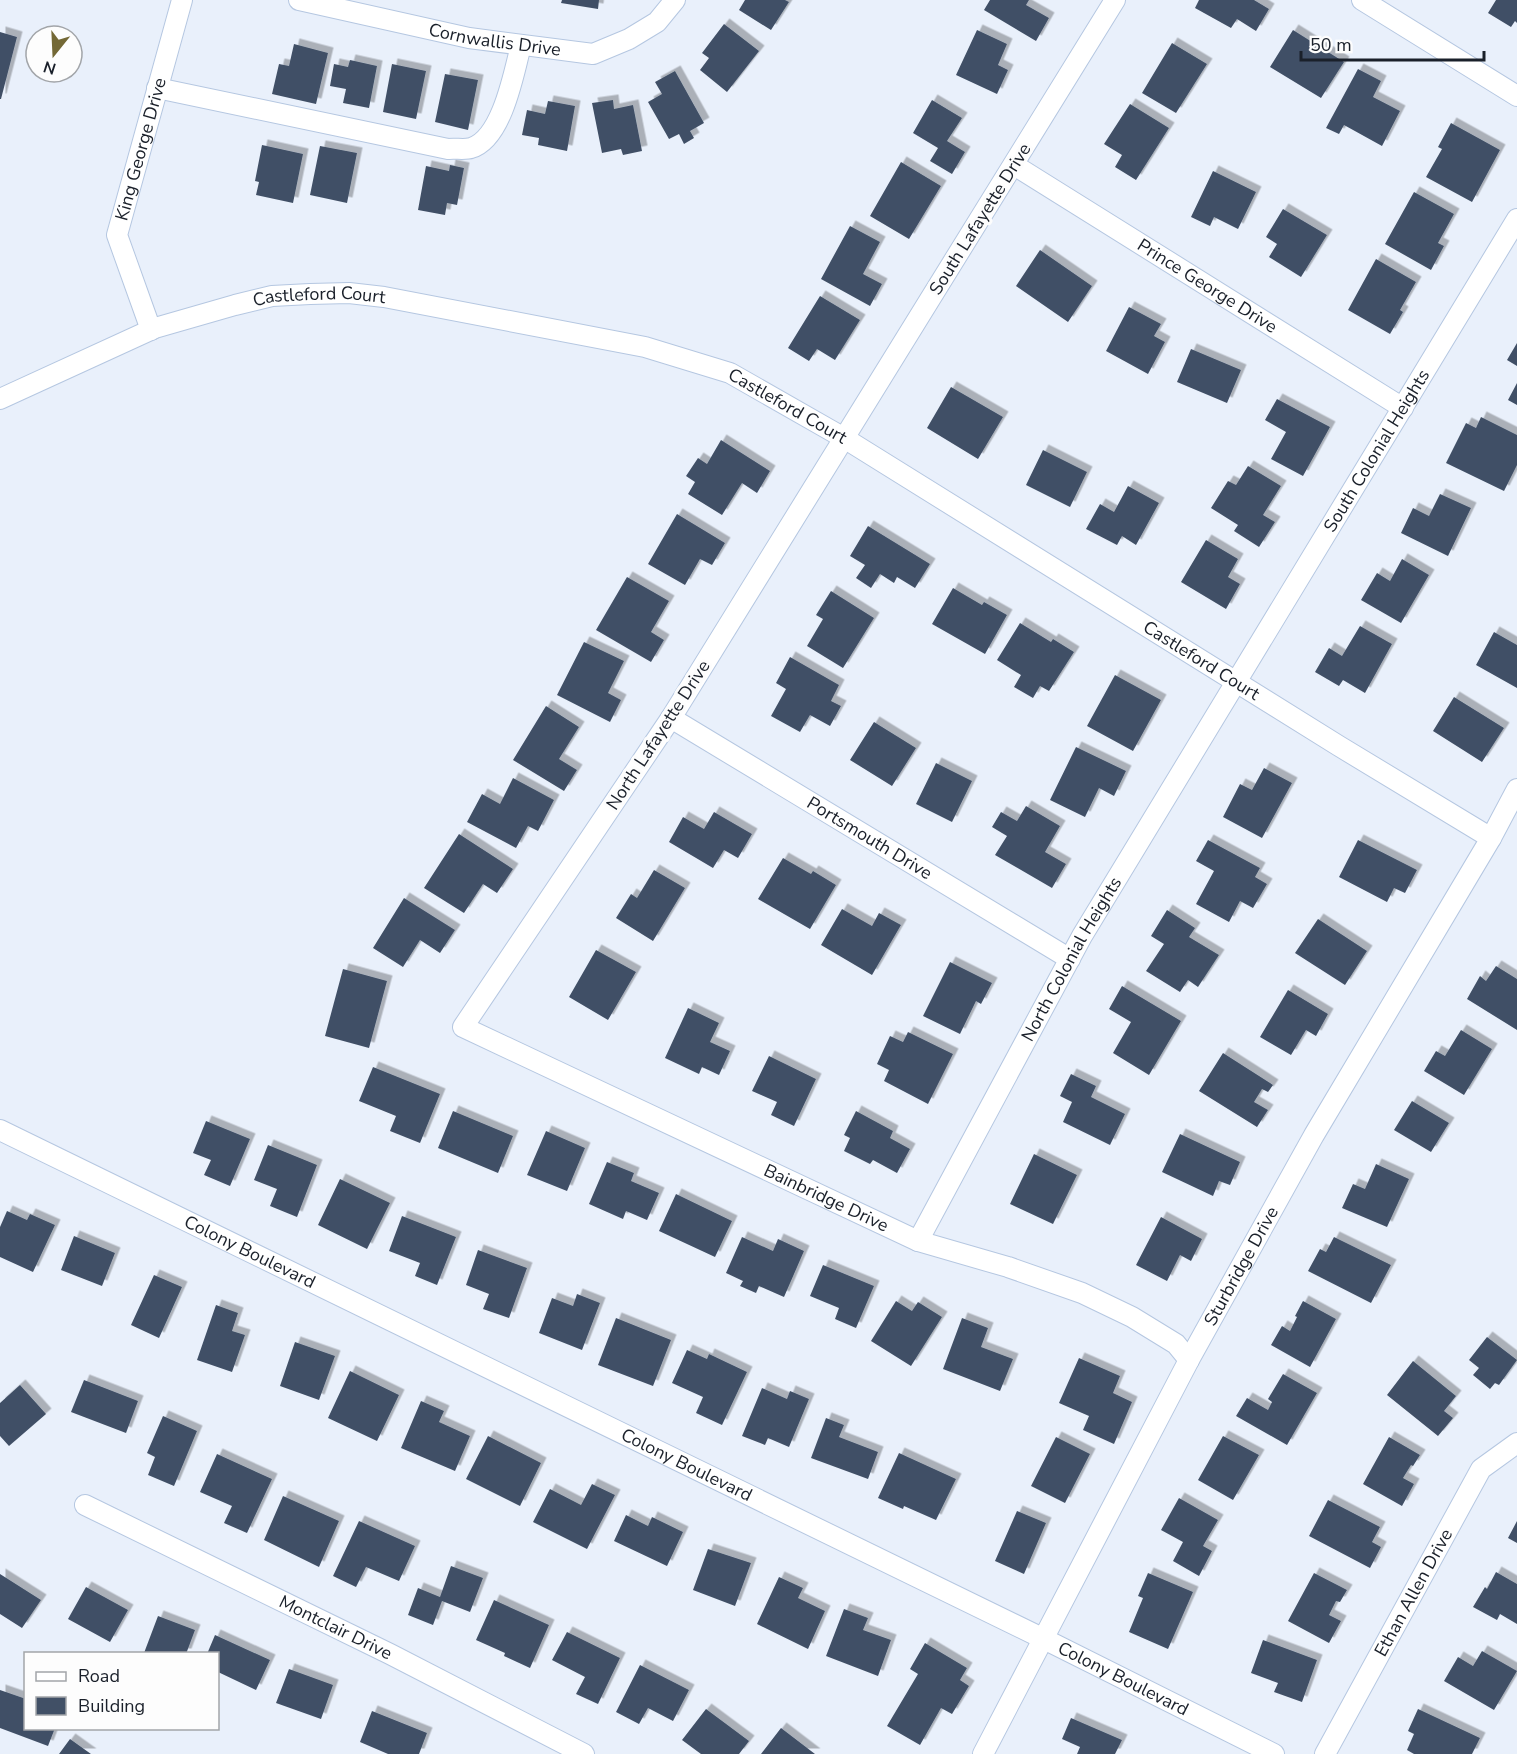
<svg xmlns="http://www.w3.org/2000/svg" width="1517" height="1754" viewBox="0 0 1517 1754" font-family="'Nunito Sans',sans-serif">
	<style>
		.building { fill: #415066; filter: url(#shadow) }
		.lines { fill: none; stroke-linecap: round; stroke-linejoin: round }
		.street-casing { stroke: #b5c7e1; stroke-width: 22 }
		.street { stroke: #fff; stroke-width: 20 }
		.labels { text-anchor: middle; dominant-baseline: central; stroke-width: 6; stroke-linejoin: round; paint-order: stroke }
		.street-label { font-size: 18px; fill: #1a202a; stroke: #fdfdfd }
	</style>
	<defs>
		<filter id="shadow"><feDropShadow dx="5.5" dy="-5.5" stdDeviation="0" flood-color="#0004"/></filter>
	</defs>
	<rect width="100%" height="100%" fill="#e9f0fb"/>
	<path class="building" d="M562 0H599L598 9 561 3Z
		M745 0H785L789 2 771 30 739 10Z
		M990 0H1029L1026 5 1049 18 1036 41 984 10Z
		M1199 0H1254L1269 9 1256 31 1237 19 1231 28 1195 8Z
		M1496 0H1517V23L1515 21 1511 27 1488 13Z
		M724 24 759 51 727 92 700 70 709 58 702 53Z
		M977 30 1007 44 998 65 1008 70 997 94 956 75Z
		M1293 30 1344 62 1321 98 1270 67Z
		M0 32 17 37 1 99H0Z
		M1172 43 1207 64 1176 113 1142 93Z
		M294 44 328 53 316 104 272 94 279 64 289 66Z
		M350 60 377 66 369 108 343 103 346 89 330 86 334 64 348 67Z
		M392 64 426 71 416 119 383 112Z
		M1358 69 1381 81 1373 97 1400 111 1382 146 1344 125 1339 134 1326 128Z
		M675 71 704 123 690 131 694 138 684 144 679 134 669 139 648 102 662 94 655 82Z
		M445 74 478 80 468 130 435 122Z
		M613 100 614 109 633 105 642 151 623 155 621 149 602 153 592 103Z
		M932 100 962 118 947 141 965 152 952 174 930 161 938 148 913 133Z
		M548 101 575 106 567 151 538 145 539 138 522 135 527 110 545 114Z
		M1130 104 1169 128 1136 180 1115 167 1122 155 1104 144Z
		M1451 123 1500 150 1472 202 1426 177 1442 149 1438 147Z
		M262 145 303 154 293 203 256 195 259 182 255 181Z
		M320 146 357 153 347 203 310 195Z
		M901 162 941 186 909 239 870 216Z
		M450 165 464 168 457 205 447 203 445 215 418 210 426 166 449 171Z
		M1213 171 1256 192 1238 229 1214 217 1210 226 1191 217Z
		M1414 192 1454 214 1438 243 1444 246 1431 270 1385 244Z
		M1283 209 1327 235 1301 277 1269 257 1277 244 1266 237Z
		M850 226 880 242 863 274 882 284 870 306 821 279Z
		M1040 250 1092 286 1068 322 1016 286Z
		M1376 259 1416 282 1400 310 1403 312 1390 334 1348 310Z
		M820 296 860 320 835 360 817 349 809 361 788 348Z
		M1129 307 1161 324 1154 336 1165 342 1148 374 1106 351Z
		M1517 343V366L1507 360Z
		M1191 349 1241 370 1227 403 1177 382Z
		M1517 383V405L1508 400Z
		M951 387 1003 417 978 459 927 428Z
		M1277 399 1330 427 1303 476 1271 459 1286 432 1265 420Z
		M1481 417 1517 435V465L1504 491 1446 463 1466 423 1476 428Z
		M721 440 770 471 757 493 742 483 722 515 688 494 695 482 686 476 698 458 707 464Z
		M1043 450 1087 472 1070 507 1026 485Z
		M1248 466 1281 486 1263 515 1275 522 1259 547 1234 531 1238 525 1211 508 1228 481 1236 485Z
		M1128 486 1159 503 1136 545 1122 536 1117 545 1086 529 1100 504 1114 512Z
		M1440 494 1471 508 1448 556 1401 533 1413 508 1429 516Z
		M677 514 725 543 712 565 700 559 685 585 648 564Z
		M868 526 930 564 915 588 897 577 894 583 880 574 871 588 856 578 865 565 850 556Z
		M1206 540 1238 559 1228 577 1240 584 1226 609 1181 582Z
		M1402 559 1429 575 1401 623 1361 600 1377 573 1390 581Z
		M627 577 669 601 651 632 664 640 651 662 596 630Z
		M953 588 982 605 984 602 1007 615 985 654 932 624Z
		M831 591 874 618 843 668 807 646 823 619 816 615Z
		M1020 623 1051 642 1053 639 1074 652 1049 691 1040 686 1033 698 1014 687 1021 675 997 660Z
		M1360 626 1392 644 1365 693 1343 680 1339 686 1315 672 1329 648 1342 656Z
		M1494 632 1517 645V688L1476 665Z
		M584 642 624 661 608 693 621 700 610 722 557 695Z
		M790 657 839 685 831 701 841 706 830 726 810 715 800 732 771 716 786 689 776 683Z
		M1115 675 1161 700 1133 751 1087 726Z
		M1454 697 1504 728 1482 762 1433 731Z
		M546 706 579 727 559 759 577 770 564 791 513 760Z
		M874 722 916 748 892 786 850 760Z
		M1076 747 1126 771 1114 796 1099 788 1085 817 1050 800Z
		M936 763 972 781 952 822 916 804Z
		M1264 768 1292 783 1262 838 1223 817 1240 784 1252 790Z
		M513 778 554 800 538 831 528 826 516 848 467 822 482 794 500 804Z
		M1026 806 1060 826 1045 852 1066 864 1052 888 995 855 1007 836 992 827 1001 812 1017 821Z
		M714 812 752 834 738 858 724 850 713 868 669 842 683 817 704 829Z
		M459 834 513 869 497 893 483 884 464 913 424 888Z
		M1208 840 1260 868 1255 877 1267 884 1253 908 1240 901 1229 922 1196 904 1214 871 1196 861Z
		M1358 840 1417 870 1405 893 1394 888 1387 902 1339 877Z
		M783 858 811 874 813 871 836 885 810 929 758 899Z
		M654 870 685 888 653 941 616 918 631 894 637 898Z
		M404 898 455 930 440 953 420 940 403 967 373 948Z
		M842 909 872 926 879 913 901 925 872 975 821 945Z
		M1167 910 1195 928 1189 937 1219 955 1198 987 1188 980 1180 992 1146 971 1164 944 1151 936Z
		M1318 919 1367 951 1345 985 1295 953Z
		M596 950 636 972 608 1020 569 997Z
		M950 962 992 983 981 1004 976 1001 960 1034 923 1016Z
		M1496 966 1517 979V1030L1467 999 1480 976 1486 981Z
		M343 969 387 981 369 1048 325 1036Z
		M1122 986 1181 1021 1149 1075 1113 1053 1131 1022 1109 1009Z
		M1288 990 1328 1014 1316 1036 1306 1030 1291 1055 1260 1037Z
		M688 1008 719 1023 710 1042 730 1051 719 1075 702 1067 699 1074 665 1058Z
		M1461 1030 1492 1049 1464 1095 1424 1071 1436 1051 1445 1056Z
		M908 1032 953 1054 928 1104 884 1081 889 1070 877 1064 890 1036 903 1042Z
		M1223 1053 1273 1085 1268 1092 1262 1089 1254 1102 1268 1110 1257 1127 1199 1091Z
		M769 1056 816 1079 794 1126 771 1115 777 1102 752 1091Z
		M373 1067 440 1094 420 1143 390 1131 396 1116 359 1101Z
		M1071 1074 1096 1086 1091 1097 1125 1114 1110 1145 1063 1122 1072 1102 1060 1096Z
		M1412 1101 1449 1123 1431 1152 1394 1130Z
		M453 1111 513 1136 498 1173 438 1148Z
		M856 1111 893 1131 890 1138 910 1149 897 1173 873 1160 870 1164 844 1151 850 1138 844 1135Z
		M206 1121 250 1139 230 1186 204 1175 211 1160 193 1153Z
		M546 1131 585 1148 567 1191 527 1175Z
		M1180 1134 1240 1162 1230 1185 1219 1181 1213 1196 1162 1172Z
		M268 1145 317 1165 297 1217 270 1206 277 1189 254 1180Z
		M1034 1154 1077 1175 1053 1224 1010 1204Z
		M607 1162 634 1173 631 1181 659 1193 647 1220 626 1211 623 1219 589 1204Z
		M1376 1164 1409 1179 1387 1227 1342 1208 1353 1184 1365 1189Z
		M340 1179 390 1203 367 1249 318 1225Z
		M676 1194 732 1221 715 1257 659 1231Z
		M7 1211 27 1220 30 1214 55 1225 33 1272 0 1257V1227Z
		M402 1216 456 1237 437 1285 415 1276 420 1263 389 1251Z
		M1161 1217 1202 1239 1191 1261 1180 1255 1167 1281 1136 1265Z
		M74 1236 115 1253 102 1286 61 1270Z
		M742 1237 773 1251 778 1239 804 1251 784 1297 759 1286 756 1293 740 1286 743 1281 726 1273Z
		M1334 1237 1391 1265 1371 1303 1308 1271 1320 1249 1326 1252Z
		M478 1250 527 1268 509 1318 483 1309 489 1294 466 1285Z
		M823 1265 874 1286 856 1328 835 1319 839 1308 810 1296Z
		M154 1275 182 1287 159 1338 131 1325Z
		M577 1294 600 1303 582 1350 539 1333 552 1298 573 1306Z
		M896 1301 912 1311 918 1302 942 1317 911 1366 871 1341Z
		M1303 1301 1336 1319 1310 1367 1271 1345 1282 1326 1290 1331 1297 1317 1295 1316Z
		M216 1305 238 1313 232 1331 245 1335 232 1372 197 1360Z
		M616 1318 671 1340 653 1386 598 1365Z
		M962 1318 988 1328 981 1347 1013 1359 1000 1391 943 1369Z
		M1487 1337 1517 1360 1499 1385 1495 1383 1490 1389 1473 1375 1479 1368 1469 1360Z
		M295 1342 335 1356 319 1400 280 1386Z
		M687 1350 707 1359 709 1354 747 1372 722 1425 696 1413 703 1397 672 1383Z
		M1079 1358 1120 1376 1113 1393 1132 1402 1114 1444 1083 1430 1089 1416 1059 1403Z
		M1413 1361 1456 1396 1444 1411 1453 1418 1438 1436 1387 1395Z
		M350 1371 399 1395 377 1441 328 1418Z
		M1283 1374 1317 1393 1287 1445 1236 1416 1247 1398 1268 1410 1272 1402 1268 1399Z
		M84 1380 138 1401 126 1433 71 1412Z
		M20 1385 46 1414 9 1446 0 1436V1403Z
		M762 1388 787 1399 790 1391 809 1399 789 1447 768 1438 765 1445 742 1436Z
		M421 1401 444 1411 439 1422 470 1436 455 1471 401 1448Z
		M163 1416 197 1431 174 1486 148 1475 155 1457 147 1453Z
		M826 1418 844 1425 839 1437 878 1452 868 1479 811 1458Z
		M488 1436 541 1463 520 1506 466 1479Z
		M1223 1436 1259 1455 1233 1500 1198 1480Z
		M1056 1437 1090 1454 1065 1503 1031 1486Z
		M1389 1437 1420 1455 1413 1466 1411 1465 1403 1478 1414 1484 1402 1506 1363 1484Z
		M899 1453 956 1479 936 1520 904 1506 903 1509 878 1498Z
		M217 1454 272 1479 247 1533 224 1523 232 1506 200 1492Z
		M592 1484 615 1495 587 1549 533 1522 550 1489 581 1505Z
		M283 1496 339 1521 319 1567 264 1540Z
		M1179 1498 1218 1520 1203 1546 1212 1551 1199 1576 1173 1561 1183 1542 1161 1530Z
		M1328 1500 1380 1527 1372 1542 1381 1547 1370 1568 1309 1536Z
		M1017 1511 1046 1523 1024 1574 995 1561Z
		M626 1515 648 1526 652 1517 683 1532 667 1566 614 1541Z
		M359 1521 415 1546 399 1581 366 1567 356 1587 333 1576Z
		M1517 1521V1543L1508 1538Z
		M708 1549 751 1563 735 1606 693 1590Z
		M451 1566 483 1578 470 1612 442 1601 433 1625 408 1615 418 1588 440 1597Z
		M1496 1572 1517 1584V1624L1500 1614 1497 1620 1473 1607 1485 1587 1487 1589Z
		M1148 1573 1193 1592 1168 1649 1129 1632 1143 1598 1138 1596Z
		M1314 1573 1347 1590 1340 1602 1336 1601 1329 1615 1341 1621 1329 1643 1288 1621Z
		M0 1574 41 1600 22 1628 0 1614Z
		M779 1577 803 1588 798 1598 825 1611 808 1649 757 1624Z
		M86 1587 128 1610 110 1642 68 1619Z
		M494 1600 549 1625 530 1668 504 1656 505 1653 476 1640Z
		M844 1609 868 1618 863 1630 891 1640 878 1676 826 1656Z
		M158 1616 195 1630 186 1654 144 1653Z
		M567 1632 620 1658 598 1704 576 1694 585 1677 552 1660Z
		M215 1635 270 1660 256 1690 218 1672V1654H207Z
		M1263 1640 1317 1660 1302 1702 1274 1692 1278 1683 1251 1673Z
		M925 1643 967 1668 960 1680 969 1686 952 1714 941 1708 920 1745 887 1726 918 1674 910 1669Z
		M1482 1651 1517 1671 1494 1710 1444 1681 1458 1657 1473 1666Z
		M640 1665 689 1690 673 1721 648 1708 639 1724 616 1712Z
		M289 1669 333 1685 321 1719 276 1703Z
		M0 1690 26 1699V1728H55L48 1746 0 1728Z
		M706 1709 749 1741 739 1754H701L682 1740Z
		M1418 1709 1480 1738 1472 1754H1414L1407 1750 1414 1734 1408 1731Z
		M372 1711 427 1733 419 1754H388L360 1742Z
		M1071 1718 1122 1740 1115 1754H1077L1080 1747 1062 1739Z
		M781 1728 815 1754H761Z
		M70 1739 91 1754H59Z"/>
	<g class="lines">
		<defs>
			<g id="street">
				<path id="s1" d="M299 0 469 38 593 54 629 39 657 22 675 0"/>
				<path id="s2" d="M1115 0 671 718 463 1027 918 1241 1008 1267 1082 1293 1132 1317 1176 1344 1189 1360"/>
				<path d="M1362 0 1517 96"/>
				<path d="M157 88 448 149C455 148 465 150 471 148 502 139 514 73 521 45"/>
				<path id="s3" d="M1014 165 1403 408"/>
				<path id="s4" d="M151 330 117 235 182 0"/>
				<path id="s5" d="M0 399 155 328 235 305 272 296 310 294 349 293 384 297 645 347 730 373 844 438 1339 746 1491 838"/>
				<path id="s6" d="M671 718 1070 959"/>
				<path id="s7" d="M0 1130 1044 1639 1274 1754"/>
				<path id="s8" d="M918 1241 1082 936 1517 219"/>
				<path id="s9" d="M85 1505 390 1654 584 1754"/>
				<path id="s10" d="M983 1754 1189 1360 1314 1135 1491 838 1517 789"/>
				<path id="s11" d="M1325 1754 1481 1469 1517 1443"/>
			</g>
		</defs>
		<use href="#street" class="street-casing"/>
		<use href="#street" class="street"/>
	</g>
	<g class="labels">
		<g class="street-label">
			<text stroke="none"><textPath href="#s1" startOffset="200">Cornwallis Drive</textPath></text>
			<text stroke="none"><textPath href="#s4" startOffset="190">King George Drive</textPath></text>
			<text transform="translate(980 219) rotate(-58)">South Lafayette Drive</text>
			<text stroke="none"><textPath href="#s3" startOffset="228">Prince George Drive</textPath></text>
			<text stroke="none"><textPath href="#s5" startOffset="339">Castleford Court</textPath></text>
			<text stroke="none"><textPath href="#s5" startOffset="825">Castleford Court</textPath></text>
			<text stroke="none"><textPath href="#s8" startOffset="914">South Colonial Heights</textPath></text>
			<text stroke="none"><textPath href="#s5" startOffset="1311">Castleford Court</textPath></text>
			<text transform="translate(658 735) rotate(-57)">North Lafayette Drive</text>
			<text stroke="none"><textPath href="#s6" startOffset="232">Portsmouth Drive</textPath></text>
			<text stroke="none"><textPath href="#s8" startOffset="321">North Colonial Heights</textPath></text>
			<text stroke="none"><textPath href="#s2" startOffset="1618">Bainbridge Drive</textPath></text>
			<text stroke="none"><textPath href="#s7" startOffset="278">Colony Boulevard</textPath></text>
			<text stroke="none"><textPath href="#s10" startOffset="552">Sturbridge Drive</textPath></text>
			<text stroke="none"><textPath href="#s7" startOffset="764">Colony Boulevard</textPath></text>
			<text stroke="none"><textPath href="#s11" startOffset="184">Ethan Allen Drive</textPath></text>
			<text stroke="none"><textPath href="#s9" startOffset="279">Montclair Drive</textPath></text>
			<text stroke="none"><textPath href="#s7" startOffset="1250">Colony Boulevard</textPath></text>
		</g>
	</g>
	<rect x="24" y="1652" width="195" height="78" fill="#fdfdfd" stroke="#a2a5a9" stroke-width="1.5"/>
	<rect x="36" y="1672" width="30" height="9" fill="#ffffff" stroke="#a2a5a9" stroke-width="1.5"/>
	<text x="78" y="1682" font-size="18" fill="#1a202a">Road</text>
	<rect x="36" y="1697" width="30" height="18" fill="#415066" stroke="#a2a5a9" stroke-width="1.5"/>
	<text x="78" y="1712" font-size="18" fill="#1a202a">Building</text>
	<g transform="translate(54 54) rotate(198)"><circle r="28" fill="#fdfdfd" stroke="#a2a5a9" stroke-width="1.5"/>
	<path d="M0-4.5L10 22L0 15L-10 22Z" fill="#736835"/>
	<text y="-9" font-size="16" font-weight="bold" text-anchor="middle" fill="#1a202a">N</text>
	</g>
	<path d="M1301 51v9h183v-9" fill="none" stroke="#1a202a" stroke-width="3"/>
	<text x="1310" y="51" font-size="18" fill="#1a202a" stroke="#fdfdfd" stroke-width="4.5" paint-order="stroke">50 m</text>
</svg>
